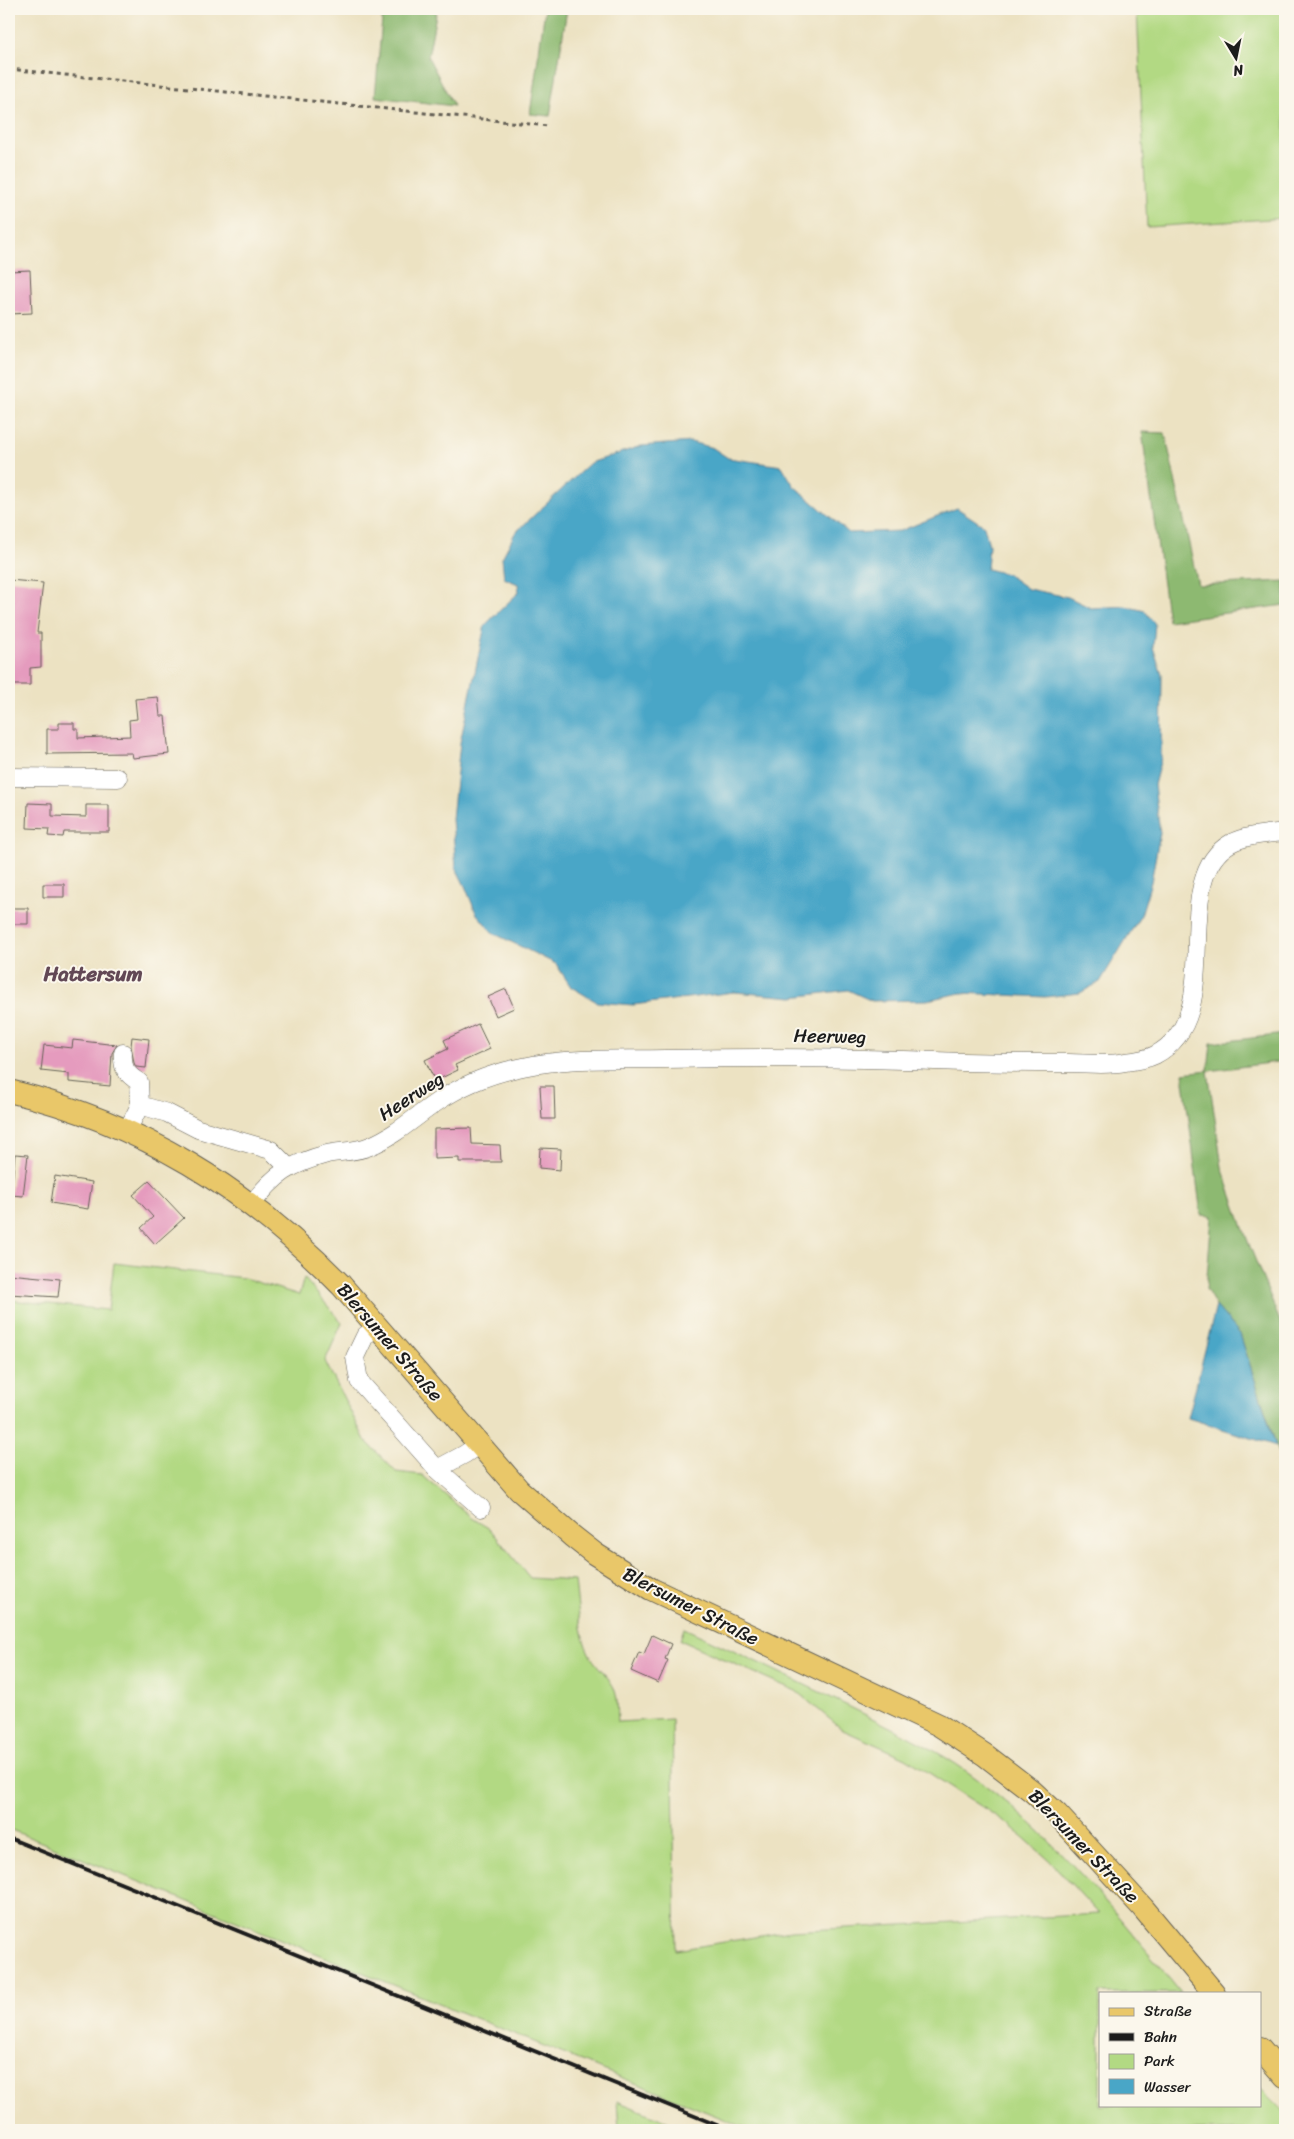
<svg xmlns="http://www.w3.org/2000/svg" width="1294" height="2139" viewBox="0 0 1294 2139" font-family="Sriracha,sans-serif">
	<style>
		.green { fill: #b2d983; stroke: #677a50 }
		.forest { fill: #8db971; stroke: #546a46 }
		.water { fill: #49a6c7; stroke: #326172 }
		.building { fill: #e59bbe }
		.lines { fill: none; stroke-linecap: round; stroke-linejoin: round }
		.minor-casing { stroke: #656156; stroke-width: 19 }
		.major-casing { stroke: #656156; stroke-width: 24 }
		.path { stroke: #656156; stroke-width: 3; stroke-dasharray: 4 4; stroke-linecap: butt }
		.minor { stroke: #fff; stroke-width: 18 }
		.major { stroke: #e9c769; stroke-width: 22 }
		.rail { stroke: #1c1c1c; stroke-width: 4 }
		.labels { text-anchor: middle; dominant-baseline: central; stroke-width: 4; stroke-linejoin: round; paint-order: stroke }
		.street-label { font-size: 19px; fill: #1c1c1c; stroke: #fbf7ec }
		.quarter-label { font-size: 21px; font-weight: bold; fill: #624855; stroke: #fbf7ec }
	</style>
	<rect width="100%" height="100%" fill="#fbf7ec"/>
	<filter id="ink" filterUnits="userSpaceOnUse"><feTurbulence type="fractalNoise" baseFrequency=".02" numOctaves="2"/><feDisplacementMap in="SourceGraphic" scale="10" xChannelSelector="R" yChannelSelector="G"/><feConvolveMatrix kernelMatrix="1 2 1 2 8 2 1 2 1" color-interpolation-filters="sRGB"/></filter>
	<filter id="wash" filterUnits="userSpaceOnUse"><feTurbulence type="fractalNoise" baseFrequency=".0096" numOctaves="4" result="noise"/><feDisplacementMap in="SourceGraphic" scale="20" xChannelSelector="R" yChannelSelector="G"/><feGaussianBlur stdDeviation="1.12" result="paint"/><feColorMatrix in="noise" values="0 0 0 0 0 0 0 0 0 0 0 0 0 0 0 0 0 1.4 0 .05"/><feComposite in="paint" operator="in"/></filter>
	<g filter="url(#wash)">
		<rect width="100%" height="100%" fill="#ece2c2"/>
		<path class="green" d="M1137 9H1285V218L1147 227Z
			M114 1263 244 1278 299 1295 304 1278 342 1323 325 1361 365 1440 396 1472 422 1475 472 1518 490 1529 530 1578 575 1581C578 1603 579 1634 589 1653 594 1664 604 1671 610 1681 619 1693 617 1708 618 1722L672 1719 676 1950 791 1931 1099 1914 1049 1860 1007 1823 906 1758 843 1730 796 1691 680 1640 684 1628C744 1656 805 1684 864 1714 900 1732 937 1750 969 1773 1053 1833 1117 1914 1181 1993H1100V2105H1260V2088L1285 2113V2130H751L9 1829V1300L108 1310Z
			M617 2101 688 2130H619Z"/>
		<path class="forest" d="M383 9H437L428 57 454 106 375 97Z
			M545 9H567L550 116 530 114Z
			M1142 432 1165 433 1198 585 1285 581V605L1168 621Z
			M1285 1034V1061L1208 1071 1222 1167 1247 1239 1285 1334V1472L1240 1334 1216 1306 1206 1289 1212 1216 1201 1215 1183 1073 1208 1070 1211 1043Z"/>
		<path class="water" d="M691 442 713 448 728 458 782 466 794 486 849 533 900 531 957 508 984 526 989 545 987 569 1007 574 1028 589 1068 597 1091 608 1125 606 1145 611 1155 624 1153 647 1162 675 1161 758 1154 785 1160 833 1151 882 1141 915 1100 982 1080 993 1045 997 961 993 927 1000 872 1001 848 990 793 997 734 992 633 1005 597 1002 571 987 556 964 493 933 476 913 465 886 456 868 452 819 460 743 485 625 519 592 518 584 504 578 502 558 515 533 590 463 641 446Z
			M1216 1306 1240 1334 1276 1446 1188 1418Z"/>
		<g id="blocks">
			<path class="building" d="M30 270 32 313 9 314V271Z
				M9 580 43 583 37 633H41V667L30 668V685H9V668H11V616H9Z
				M158 697 160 716H165L169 754 133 758 132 753 47 754V729H59V723H74V729H78V738L130 736 129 720 137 719 135 699Z
				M28 803 52 804V816L86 817V805H109V832H64L63 837 48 836 49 829 27 828Z
				M43 884H64V897H43Z
				M9 908H28V924H9Z
				M506 989 514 1008 496 1016 488 997Z
				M478 1024 490 1049 455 1065 458 1070 435 1081 425 1060 448 1049 444 1040Z
				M132 1037 149 1039 146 1068 136 1067 134 1063 131 1046Z
				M73 1040 117 1045 112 1053 110 1086 69 1082V1074L41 1071 44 1045 72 1048Z
				M540 1086H554L555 1119H542Z
				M471 1128 472 1144 500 1145 501 1162H459V1158L434 1159V1129Z
				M540 1148 561 1149 560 1170 539 1168Z
				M15 1154 28 1155 23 1196 11 1195Z
				M55 1176 92 1182 88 1209 51 1203Z
				M149 1181 184 1218 155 1244 141 1228 153 1217 133 1195Z
				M9 1274 60 1279 58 1297 9 1294Z
				M652 1635 671 1644 665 1659 668 1660 658 1683 631 1671 639 1652 644 1654Z"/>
		</g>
	</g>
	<g filter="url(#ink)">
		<use href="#blocks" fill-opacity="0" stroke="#656156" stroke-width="1"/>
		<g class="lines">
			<defs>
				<path id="minor" d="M9 777 118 778
					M123 1053C122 1068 126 1074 139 1082L140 1105 127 1131
					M140 1105 167 1113 198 1129 271 1150 289 1168
					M252 1204C275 1174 290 1164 327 1154 341 1151 357 1152 370 1146 395 1136 415 1117 437 1102 462 1085 493 1073 523 1067 569 1057 618 1060 665 1059 765 1057 864 1058 963 1062 999 1063 1034 1063 1069 1063 1087 1063 1107 1066 1125 1062 1134 1061 1147 1059 1155 1055 1231 1016 1165 880 1231 843 1247 835 1268 834 1285 832
					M377 1326 365 1336 355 1357 359 1381 437 1469 465 1454 478 1445
					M437 1469 481 1508"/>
				<path id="major" d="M9 1091C142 1123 246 1188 341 1285L519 1490 572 1536 595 1554 651 1589 939 1725 985 1755 1032 1791 1057 1814 1143 1908 1214 1993
					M1260 2048 1285 2077"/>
			</defs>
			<use href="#minor" class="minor-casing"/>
			<use href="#major" class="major-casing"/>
			<path class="path" d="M9 69 548 126"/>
			<use href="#minor" class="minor"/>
			<use href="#major" class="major"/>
			<path class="rail" d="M9 1838 729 2130"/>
		</g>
	</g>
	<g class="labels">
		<g class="street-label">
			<text transform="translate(830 1036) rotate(1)">Heerweg</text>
			<text transform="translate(411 1096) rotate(-33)">Heerweg</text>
			<text transform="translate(390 1342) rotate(49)">Blersumer Straße</text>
			<text transform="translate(691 1606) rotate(27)">Blersumer Straße</text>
			<text transform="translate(1084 1846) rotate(46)">Blersumer Straße</text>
		</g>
		<g class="quarter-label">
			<text x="93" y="974">Hattersum</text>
		</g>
	</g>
	<rect width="1294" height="2139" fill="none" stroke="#fbf7ec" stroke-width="30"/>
	<rect x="1099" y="1992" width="162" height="115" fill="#fbf7ec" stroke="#a29f99"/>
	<rect x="1109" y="2008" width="25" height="8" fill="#e9c769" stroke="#a29f99"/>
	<text x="1144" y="2016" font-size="15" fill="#1c1c1c">Straße</text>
	<rect x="1109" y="2033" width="25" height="8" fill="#1c1c1c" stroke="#a29f99"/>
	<text x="1144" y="2042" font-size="15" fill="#1c1c1c">Bahn</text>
	<rect x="1109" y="2054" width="25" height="15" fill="#b2d983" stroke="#a29f99"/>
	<text x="1144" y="2066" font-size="15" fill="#1c1c1c">Park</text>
	<rect x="1109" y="2079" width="25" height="15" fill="#49a6c7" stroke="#a29f99"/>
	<text x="1144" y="2092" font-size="15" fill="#1c1c1c">Wasser</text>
	<g transform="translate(1236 58) rotate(170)" stroke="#fbf7ec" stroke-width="4" paint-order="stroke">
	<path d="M0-4L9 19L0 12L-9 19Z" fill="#1c1c1c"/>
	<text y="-8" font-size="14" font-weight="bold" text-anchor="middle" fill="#1c1c1c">N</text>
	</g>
</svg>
